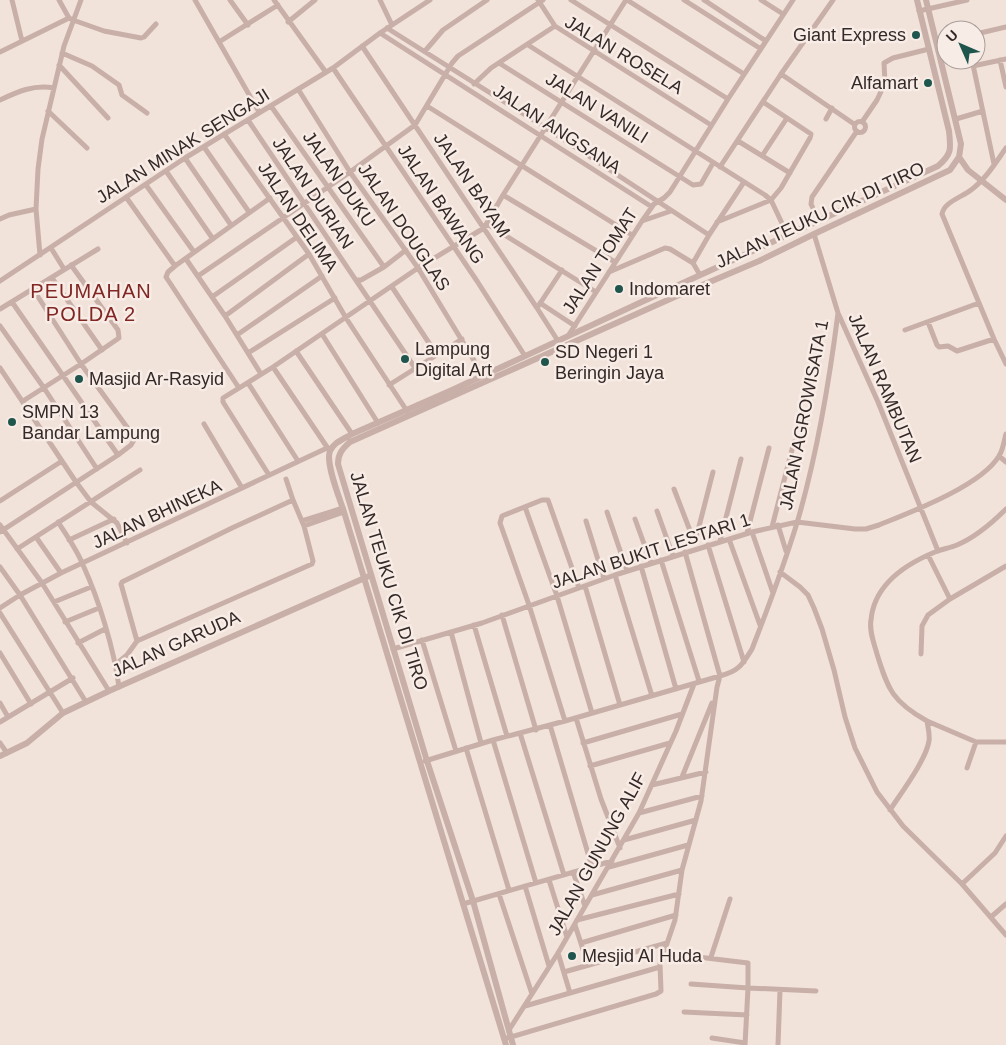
<svg xmlns="http://www.w3.org/2000/svg" width="1006" height="1045" viewBox="0 0 1006 1045" font-family="Arial,sans-serif">
	<style>
		.lines { fill: none; stroke-linecap: round; stroke-linejoin: round }
		.minor { stroke: #c8afa7; stroke-width: 5 }
		.tertiary { stroke: #c8afa7; stroke-width: 6 }
		.poi-dot { fill: #1e554d; stroke: #f8ece6; stroke-width: 2 }
		.labels { text-anchor: middle; dominant-baseline: central; stroke-width: 5; stroke-linejoin: round; paint-order: stroke }
		.poi-label { font-size: 18px; fill: #352927; stroke: #f8ece6; text-anchor: start }
		.street-label { font-size: 18px; fill: #352927; stroke: #f8ece6 }
		.quarter-label { font-size: 20px; letter-spacing: 1px; fill: #812623; stroke: #f8ece6 }
	</style>
	<rect width="100%" height="100%" fill="#f1e2da"/>
	<g class="lines">
		<path class="minor" d="M12 0 22 41
			M59 0 69 18 73 20 104 31 141 38 144 37 156 24
			M195 0 259 112
			M230 0 248 25
			M274 0 325 71
			M380 0 392 25
			M538 0 555 26
			M571 0 728 99
			M627 0 744 74
			M684 0 761 49
			M704 0 766 41
			M761 0 783 14
			M919 11 967 0
			M288 22 315 0
			M387 28 546 128 709 235
			M380 33 652 207
			M976 34 1006 27
			M219 42 278 5
			M528 45 765 195 771 200 788 236
			M362 46 537 308 558 341
			M425 51 443 30 487 0
			M0 52 69 18
			M62 53 92 66 119 85 122 95 147 113
			M972 60 994 164
			M1000 60 1006 87
			M499 63 693 185 701 184 713 163
			M59 65 108 118
			M973 66 1006 59
			M333 68 477 281 525 356
			M781 74 854 124
			M474 84 491 68 555 26 711 125
			M298 89 350 172 418 268 484 377
			M0 100C17 92 34 84 54 88
			M271 106 384 267
			M427 106 632 235
			M48 111 87 148
			M826 119 832 108
			M956 119 983 111
			M248 120 415 368
			M854.5 127a5.5 5.5 0 1 1 11 0a5.5 5.5 0 1 1-11 0Z
			M862 122 877 100 885 83 884 63 893 58 929 49
			M224 134 309 254 346 318 407 411
			M738 141 790 173
			M204 147 249 212
			M1006 148C996 162 986 179 971 190 962 197 944 202 942 214L994 339 1006 364
			M762 156 787 118
			M185 158 231 225
			M720 167 781 74 833 0
			M166 171 213 239
			M146 185 194 252
			M503 195 615 262
			M126 197 175 266
			M0 219 9 215 36 209
			M642 221 671 211
			M819 221 811 204 812 197 857 131
			M717 222 771 200 781 188 810 138 811 134 763 102
			M487 224 596 292
			M814 234 838 313 878 402 938 551
			M51 248 64 269
			M40 255 36 209 38 169 42 139 64 46 81 0
			M186 259 225 316 261 374
			M609 272 665 248 670 249 693 263
			M700 275 693 263 709 235 744 182
			M198 276 350 172 415 125 452 63 458 56 543 0
			M52 278 102 350
			M357 280H361L384 267 406 250
			M0 281 185 158 333 68 380 33 430 0
			M392 287 437 355
			M212 297 297 237
			M12 302 118 455
			M540 303 575 326
			M537 308 562 270
			M0 309 98 249
			M225 316 309 254
			M928 322 937 345 939 347 948 346 957 351 994 339
			M0 326 44 388 97 469
			M905 330 979 303
			M322 334 378 423
			M237 335 322 276
			M568 336 642 221 654 204 664 198 670 192 728 99 793 0
			M296 351 352 434
			M248 353 335 298
			M273 367 329 450
			M0 368 76 482 91 502 117 523 127 543
			M248 383 298 461
			M389 385 462 339
			M239 388 166 277 168 272 175 266 270 198
			M23 401 81 364 119 338 118 330 71 265
			M204 424 242 488
			M999 456 1006 462
			M269 475 223 402V398L273 367 418 268 484 228 503 195 626 0
			M286 479 293 500
			M674 489 694 541
			M0 501 62 461
			M525 507 557 596 592 713
			M657 511 673 556
			M607 512 627 571
			M635 519 651 563
			M302 521 343 508
			M586 521 604 579
			M58 522C67 536 77 550 83 565 99 600 114 649 119 687
			M0 525 42 583 109 691
			M778 525 786 551
			M304 526 344 512
			M772 527 794 442
			M0 532 118 455 131 445 134 440 132 434 81 364 33 289
			M752 532 773 593
			M747 533 769 448
			M36 537 61 573
			M729 539 760 625
			M69 540 114 519
			M720 541 741 459
			M695 542 713 472
			M708 545 744 662
			M17 549 140 470
			M928 555 950 599
			M661 560 699 681
			M641 566 676 689
			M0 567 20 595 86 702
			M780 572 800 587 808 595 814 608 822 629 834 670 845 717 855 748 877 792 903 826 962 884 1006 935
			M615 575 652 696
			M585 586 620 705
			M54 602 91 587
			M0 608 20 595 61 573 327 448
			M0 613 63 713
			M502 615 536 730
			M65 622 99 608
			M474 625 507 736
			M451 632 481 743
			M422 640 456 751
			M78 643 105 629
			M393 649 482 623 615 575 752 532 797 522 855 529H866L879 525C911 512 981 486 999 456 1003 450 1004 441 1006 434
			M0 653 31 704
			M921 654 922 626 928 615 950 599 1006 566
			M115 665 127 655 137 641 312 564 313 561 304 526 293 500 232 528 122 582 121 584 137 641
			M0 703 8 717
			M576 718 601 799 620 848
			M565 721 529 605 500 523 502 516 542 500H548L579 588
			M927 721 976 742H1006
			M0 722 73 678
			M550 725 592 867
			M520 733 564 875
			M493 740 536 883
			M0 743 7 753
			M583 743 682 714
			M466 748 509 890
			M425 761 493 740 565 721 720 676 685 552
			M590 766 670 743
			M967 768 976 742
			M682 777 712 703
			M652 785 706 772
			M890 810C901 793 926 760 929 741 930 734 928 728 927 721 893 702 888 690 877 654 874 643 869 631 871 620 874 585 906 564 935 552 942 549 950 548 957 545 976 537 992 523 1006 509
			M639 813 702 796
			M624 840 696 820
			M609 867 688 845
			M573 872 585 906
			M549 880 567 937
			M962 884 995 853 1006 836
			M525 886 549 966
			M499 894 532 994
			M592 895 682 870
			M463 904 612 861
			M991 917 1006 904
			M577 920 679 894
			M575 925 588 965
			M581 943 676 915
			M558 953 570 993
			M711 957 730 899
			M564 972 667 943
			M691 984 748 988V963L698 957
			M525 1006 660 967
			M684 1012 747 1015
			M509 1030 558 953 639 813 676 731 694 684
			M712 1038 745 1043
			M504 1039 656 994 661 991 660 964 675 920 682 870 701 801 717 687 720 676C739 671 742 665 752 649 768 608 784 565 797 523 817 455 829 384 838 313
			M745 1045 748 988 816 991
			M778 1045 780 990"/>
		<path class="tertiary" d="M959 157 968 170 1006 200
			M0 756 27 743 63 713 109 691 369 576
			M506 1045 344 512C340 499 325 463 330 451 334 442 344 439 352 434L452 390 648 299 938 166C952 154 951 149 949 131L917 0
			M513 1045 473 901 427 761 338 464C338 454 342 449 350 442L679 295 759 261 814 234 950 170 959 157 961 144 926 0"/>
	</g>
	<g class="poi-dot">
		<circle cx="916" cy="35" r="5"/>
		<circle cx="928" cy="83" r="5"/>
		<circle cx="619" cy="289" r="5"/>
		<circle cx="405" cy="359" r="5"/>
		<circle cx="545" cy="362" r="5"/>
		<circle cx="79" cy="379" r="5"/>
		<circle cx="12" cy="422" r="5"/>
		<circle cx="572" cy="956" r="5"/>
	</g>
	<g class="labels">
		<g class="poi-label">
			<text x="906" y="35" text-anchor="end">Giant Express</text>
			<text x="918" y="83" text-anchor="end">Alfamart</text>
			<text x="629" y="289">Indomaret</text>
			<text x="415" y="349">Lampung<tspan x="415" dy="21">Digital Art</tspan></text>
			<text x="555" y="352">SD Negeri 1<tspan x="555" dy="21">Beringin Jaya</tspan></text>
			<text x="89" y="379">Masjid Ar-Rasyid</text>
			<text x="22" y="412">SMPN 13<tspan x="22" dy="21">Bandar Lampung</tspan></text>
			<text x="582" y="956">Mesjid Al Huda</text>
		</g>
		<g class="street-label">
			<text transform="translate(624 55) rotate(31)">JALAN ROSELA</text>
			<text transform="translate(597 108) rotate(32)">JALAN VANILI</text>
			<text transform="translate(557 129) rotate(33)">JALAN ANGSANA</text>
			<text transform="translate(183 146) rotate(-32)">JALAN MINAK SENGAJI</text>
			<text transform="translate(339 179) rotate(55)">JALAN DUKU</text>
			<text transform="translate(472 185) rotate(56)">JALAN BAYAM</text>
			<text transform="translate(313 193) rotate(56)">JALAN DURIAN</text>
			<text transform="translate(441 204) rotate(56)">JALAN BAWANG</text>
			<text transform="translate(820 215) rotate(-25)">JALAN TEUKU CIK DI TIRO</text>
			<text transform="translate(298 217) rotate(56)">JALAN DELIMA</text>
			<text transform="translate(404 227) rotate(56)">JALAN DOUGLAS</text>
			<text transform="translate(600 261) rotate(-57)">JALAN TOMAT</text>
			<text transform="translate(885 388) rotate(67)">JALAN RAMBUTAN</text>
			<text transform="translate(804 415) rotate(-79)">JALAN AGROWISATA 1</text>
			<text transform="translate(157 514) rotate(-25)">JALAN BHINEKA</text>
			<text transform="translate(651 551) rotate(-18)">JALAN BUKIT LESTARI 1</text>
			<text transform="translate(389 581) rotate(73)">JALAN TEUKU CIK DI TIRO</text>
			<text transform="translate(176 644) rotate(-24)">JALAN GARUDA</text>
			<text transform="translate(597 854) rotate(-61)">JALAN GUNUNG ALIF</text>
		</g>
		<g class="quarter-label">
			<text x="91" y="291">PEUMAHAN<tspan x="91" dy="23">POLDA 2</tspan></text>
		</g>
	</g>
	<g transform="translate(961 45) rotate(315)"><circle r="24" fill="#f8ece6" stroke="#aa9e9a"/>
	<path d="M0-4L9 19L0 12L-9 19Z" fill="#1e554d"/>
	<text y="-8" font-size="14" font-weight="bold" text-anchor="middle" fill="#352927">U</text>
	</g>
</svg>
